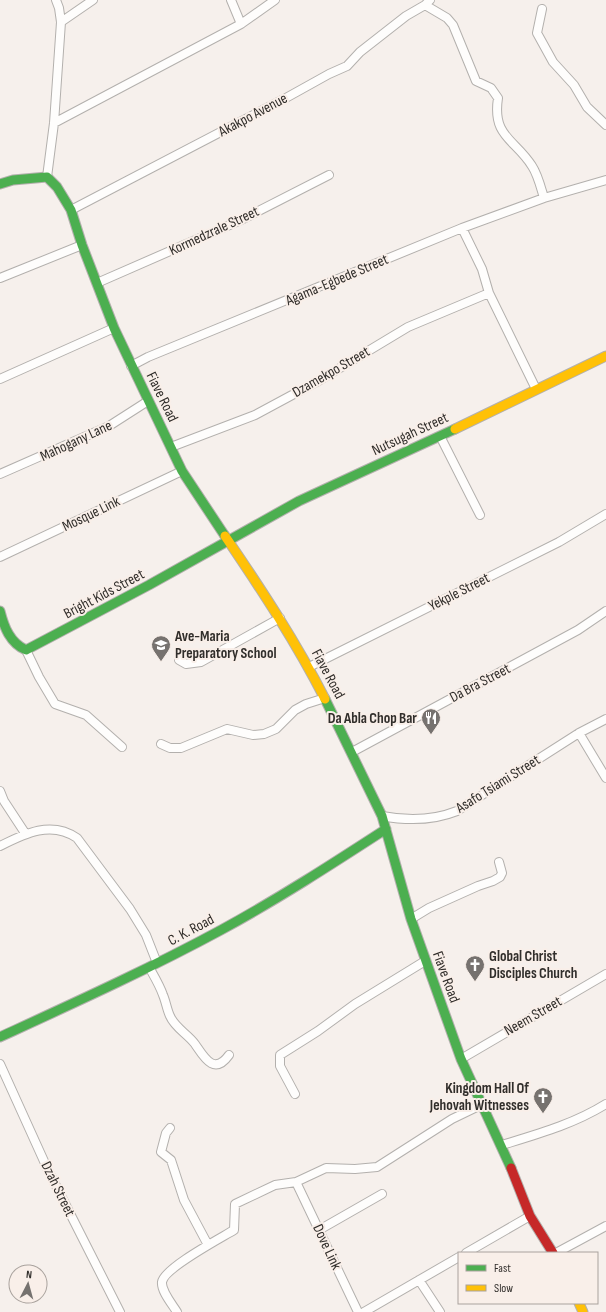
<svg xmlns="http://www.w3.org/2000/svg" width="606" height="1312" viewBox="0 0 606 1312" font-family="'Sofia Sans Condensed',sans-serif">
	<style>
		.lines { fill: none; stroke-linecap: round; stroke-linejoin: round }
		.street-casing { stroke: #b3b0ad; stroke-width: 10 }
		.fast-casing { stroke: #b3b0ad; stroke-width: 11 }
		.slow-casing { stroke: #b3b0ad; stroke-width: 11 }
		.jam-casing { stroke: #b3b0ad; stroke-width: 11 }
		.street { stroke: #fefdfc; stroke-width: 8 }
		.fast { stroke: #4caf50; stroke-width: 9 }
		.slow { stroke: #ffc107; stroke-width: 9 }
		.jam { stroke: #c62828; stroke-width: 9 }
		.labels { text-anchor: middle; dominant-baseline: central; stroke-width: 4; stroke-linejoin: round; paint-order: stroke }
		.street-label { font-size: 15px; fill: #312e2b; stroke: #f9efe9 }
		.poi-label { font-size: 15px; font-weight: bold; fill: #312e2b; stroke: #f9efe9; text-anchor: start }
	</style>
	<rect width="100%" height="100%" fill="#f6f0ec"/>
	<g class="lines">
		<defs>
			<path id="street" d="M231 0 241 24
				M425 5 447 18 453 25 476 81 491 88 498 98C492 137 515 139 532 166 538 175 541 188 544 198
				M542 9 537 33 553 62 574 85 587 107 606 125
				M61 22 93 0
				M54 123 241 24 275 0
				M47 177 54 123 61 22 59 8 56 0
				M71 210 284 99 329 74 347 66 360 52 406 16 425 5 430 0
				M462 228 482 269 489 293 536 389
				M0 278 82 245
				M97 283 241 220 329 175
				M131 366 148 357 462 228 544 198 606 180
				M0 379 114 328
				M440 436 480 515
				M171 447 255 415 320 380 408 327 489 293
				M0 474 109 426 148 401
				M0 557 182 471
				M26 650 39 677 55 704 86 715 122 747
				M179 660 186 664 201 662 280 618
				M309 667 559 542 606 514
				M579 733 606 778
				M161 744 170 748H181L227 729 253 735 264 734 276 729 295 710 306 704 325 698
				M352 752 578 630 606 611
				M0 791 4 801 25 833
				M382 816C408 821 432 821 457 811L579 733 606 719
				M0 846C24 834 51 820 77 838L130 909 146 935 157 963
				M411 919 429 908 478 886 493 881 500 877 502 873 499 862
				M149 967C154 976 160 986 163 995 166 1002 167 1010 170 1016 175 1028 188 1034 195 1044 204 1057 214 1076 229 1055
				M461 1059 606 974
				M0 1064 48 1170 120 1312
				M295 1094 280 1066V1055L318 1031 355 1004 425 961
				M170 1128 166 1133 161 1152 171 1160 184 1200 208 1245
				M502 1145C538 1134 574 1124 606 1104
				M296 1182 358 1312
				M319 1230 382 1194
				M466 1253 530 1216
				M556 1253 606 1226
				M419 1280 440 1312
				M177 1312C172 1304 161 1291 162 1282 164 1268 221 1238 234 1230L235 1204 275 1185 296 1182 326 1168 355 1169 377 1167 452 1119 481 1105
				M364 1312 459 1257"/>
			<path id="fast" d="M0 184 13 180 47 177 57 187 71 210 82 245 114 328 182 471 225 536
				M0 611C4 627 10 643 26 650L149 585 299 501 455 429
				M325 699 382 816 411 919 461 1059 511 1168
				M0 1037C74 1003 149 969 221 930 278 899 332 864 386 829"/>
			<path id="slow" d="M455 429 606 356
				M225 536C261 589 296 642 325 699
				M579 1303 583 1312"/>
			<path id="jam" d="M511 1168 530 1216 553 1253"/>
		</defs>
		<use href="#street" class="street-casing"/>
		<use href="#fast" class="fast-casing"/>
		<use href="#slow" class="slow-casing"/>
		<use href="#jam" class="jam-casing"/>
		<use href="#street" class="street"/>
		<use href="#fast" class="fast"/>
		<use href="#slow" class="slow"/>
		<use href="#jam" class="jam"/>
	</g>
	<defs>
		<symbol id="school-pin" viewBox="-11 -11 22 30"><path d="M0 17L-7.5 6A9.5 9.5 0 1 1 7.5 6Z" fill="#76726f" stroke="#f9efe9"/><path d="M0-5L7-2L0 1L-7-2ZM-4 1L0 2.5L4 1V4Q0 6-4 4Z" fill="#fff"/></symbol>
		<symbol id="restaurant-pin" viewBox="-11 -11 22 30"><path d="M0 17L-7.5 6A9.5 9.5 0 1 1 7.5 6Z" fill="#76726f" stroke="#f9efe9"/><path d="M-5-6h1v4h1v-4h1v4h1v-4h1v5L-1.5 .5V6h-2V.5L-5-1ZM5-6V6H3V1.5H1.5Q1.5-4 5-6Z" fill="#fff"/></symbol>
		<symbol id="church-pin" viewBox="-11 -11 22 30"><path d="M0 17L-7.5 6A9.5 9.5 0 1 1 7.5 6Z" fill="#76726f" stroke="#f9efe9"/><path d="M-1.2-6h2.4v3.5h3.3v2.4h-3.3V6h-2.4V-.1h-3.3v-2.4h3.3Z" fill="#fff"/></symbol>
	</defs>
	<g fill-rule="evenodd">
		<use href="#school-pin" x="150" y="634" width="22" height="30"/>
		<use href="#restaurant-pin" x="420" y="707" width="22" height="30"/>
		<use href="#church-pin" x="464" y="954" width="22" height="30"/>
		<use href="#church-pin" x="532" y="1086" width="22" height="30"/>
	</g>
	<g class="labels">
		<g class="street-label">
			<text transform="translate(253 115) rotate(-28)">Akakpo Avenue</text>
			<text transform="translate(214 231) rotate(-25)">Kormedzrale Street</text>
			<text transform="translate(337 280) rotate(-23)">Agama-Egbede Street</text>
			<text transform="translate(331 372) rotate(-30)">Dzamekpo Street</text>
			<text transform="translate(162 397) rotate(64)">Fiave Road</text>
			<text transform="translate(410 434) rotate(-25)">Nutsugah Street</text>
			<text transform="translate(76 441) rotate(-25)">Mahogany Lane</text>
			<text transform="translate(91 514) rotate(-26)">Mosque Link</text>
			<text transform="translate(459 592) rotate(-27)">Yekple Street</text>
			<text transform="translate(104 594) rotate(-28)">Bright Kids Street</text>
			<text transform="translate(328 674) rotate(62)">Fiave Road</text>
			<text transform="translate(480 683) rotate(-28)">Da Bra Street</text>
			<text transform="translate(498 784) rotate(-32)">Asafo Tsiami Street</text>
			<text transform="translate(191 930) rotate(-28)">C. K. Road</text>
			<text transform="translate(446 977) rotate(70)">Fiave Road</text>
			<text transform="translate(533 1016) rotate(-30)">Neem Street</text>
			<text transform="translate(58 1189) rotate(64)">Dzah Street</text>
			<text transform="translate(327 1247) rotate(65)">Dove Link</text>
		</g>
		<g class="poi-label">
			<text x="175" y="636">Ave-Maria<tspan x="175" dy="17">Preparatory School</tspan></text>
			<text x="417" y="718" text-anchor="end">Da Abla Chop Bar</text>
			<text x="489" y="956">Global Christ<tspan x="489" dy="17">Disciples Church</tspan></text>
			<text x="529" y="1088" text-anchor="end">Kingdom Hall Of<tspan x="529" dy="17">Jehovah Witnesses</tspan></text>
		</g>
	</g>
	<rect x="458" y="1252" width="140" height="52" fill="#f9efe9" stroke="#a9a29d"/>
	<rect x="466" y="1265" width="20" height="6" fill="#4caf50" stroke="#a9a29d"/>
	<text x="494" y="1272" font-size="12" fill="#312e2b">Fast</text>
	<rect x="466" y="1285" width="20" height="6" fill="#ffc107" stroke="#a9a29d"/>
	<text x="494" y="1292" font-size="12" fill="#312e2b">Slow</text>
	<g transform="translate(28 1284) rotate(6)"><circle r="19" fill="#f9efe9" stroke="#a9a29d"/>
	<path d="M0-3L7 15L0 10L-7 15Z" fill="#76726f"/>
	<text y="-6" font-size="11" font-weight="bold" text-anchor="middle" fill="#312e2b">N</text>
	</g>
</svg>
